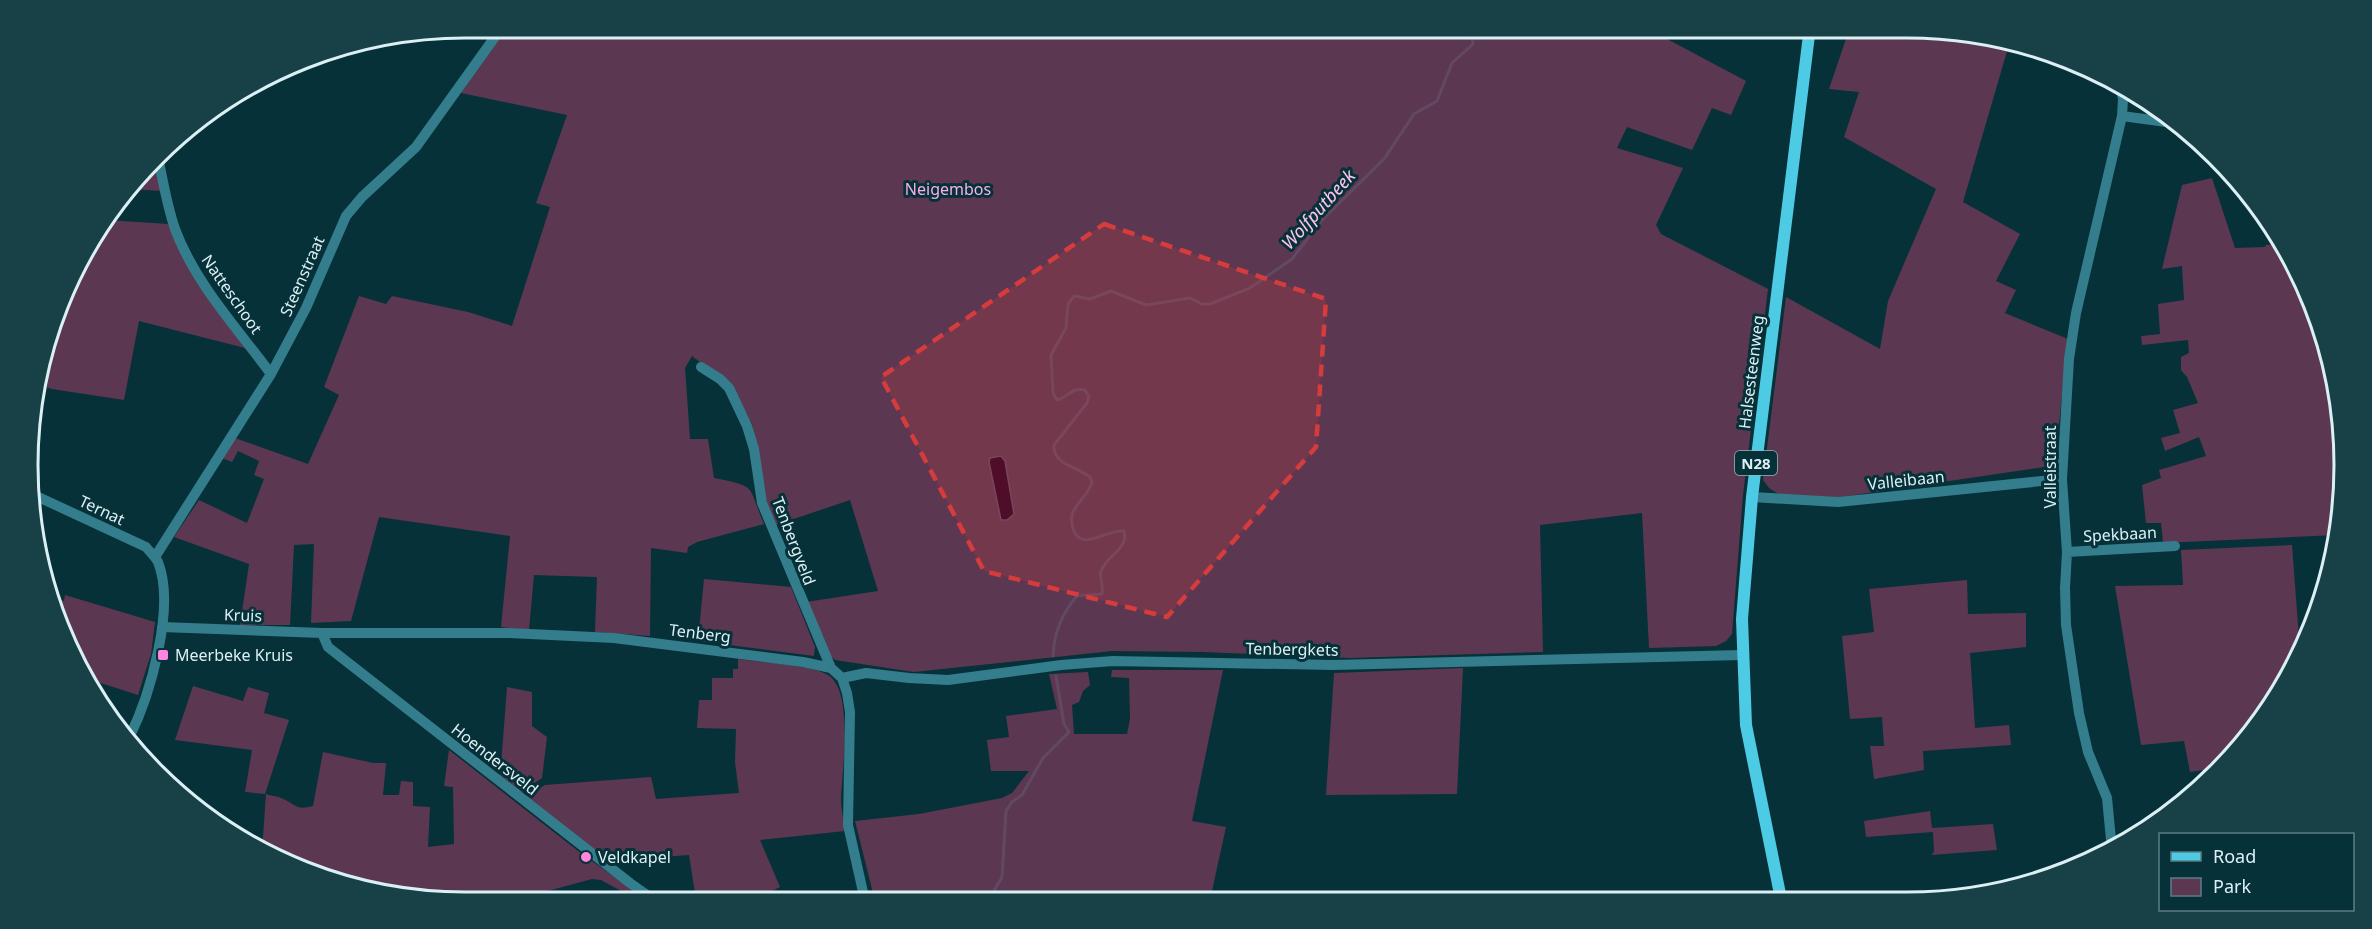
<svg xmlns="http://www.w3.org/2000/svg" width="2372" height="929" viewBox="0 0 2372 929" font-family="'Noto Sans',sans-serif">
	<style>
		.green { fill: #5c3752 }
		.water { fill: #2e0225; stroke: #624963; stroke-width: 1.5 }
		.lines { fill: none; stroke-linecap: round; stroke-linejoin: round }
		.stream { stroke: #624963; stroke-width: 3 }
		.minor { stroke: #347d8c; stroke-width: 10 }
		.major { stroke: #4ecbe4; stroke-width: 12 }
		.marked { fill: #d63c3c; fill-opacity: 0.2; stroke: #d63c3c; stroke-width: 4.5; stroke-dasharray: 12 8; stroke-linejoin: round }
		.poi-dot { fill: #fe85e0; stroke: #073138; stroke-width: 2 }
		.labels { text-anchor: middle; dominant-baseline: central; stroke-width: 6; stroke-linejoin: round; paint-order: stroke }
		.shield { fill: #073138; stroke: #9bb7bc; stroke-width: 1.5 }
		.shield-label { font-size: 15px; font-weight: bold; fill: #dbf0f5 }
		.park-label { font-size: 16px; fill: #f9afe4; stroke: #073138 }
		.street-label { font-size: 16px; fill: #dbf0f5; stroke: #073138 }
		.poi-label { font-size: 16px; fill: #dbf0f5; stroke: #073138; text-anchor: start }
		.water-label { font-size: 18px; font-style: italic; fill: #fdc4ec; stroke: #073138 }
		.rim { fill: none; stroke: #dbf0f5; stroke-width: 3 }
	</style>
	<rect width="100%" height="100%" fill="#073138"/>
	<path class="green" d="M505 27H1653L1652 31 1746 81 1731 115 1712 108 1692 150 1627 127 1617 148 1683 168 1656 225 1661 234 1768 289 1743 495 1732 634 1726 641 1716 646 1649 648 1642 513 1540 525 1543 652 1350 658 1202 652 1112 651 914 672 835 660 827 653 806 602 878 591 850 500 773 526 763 491 752 424 732 386 692 356 685 368 690 439H708L714 478C759 487 747 485 764 524L697 542 688 547 687 553 651 548 650 636 595 632 597 577 534 575 529 630 501 627 510 536 379 517 351 621 311 623 314 544 294 545 290 625H240L249 564 174 537 199 500 247 523 264 479 254 475 259 461 238 451 232 462 222 458 235 438 308 464 339 395 324 387 359 296 386 304 392 296 468 312 512 326 550 207 536 203 567 115 461 93Z
		M1850 27H1908L2010 41 1963 202 2020 234 1996 281 2016 290 2005 313 2068 339 2055 461 2051 466 1834 498 1780 495 1769 488 1763 480 1786 297 1880 349 1888 301 1936 189 1844 137 1859 92 1829 89Z
		M155 161 161 191 132 189Z
		M2212 178 2235 248 2265 247 2266 245 2285 244 2322 324 2341 408 2344 493 2337 535 2163 543 2161 523H2146L2142 485 2161 478 2159 470 2206 456 2199 437 2165 451 2161 438 2180 433 2173 410 2198 403 2187 377 2181 370V357L2189 353 2188 340 2142 345 2141 336 2160 334 2158 304 2184 300 2182 266 2162 269 2182 185Z
		M107 220 168 224 189 267 249 349 139 321 124 400 52 389 36 384 50 324 85 246Z
		M2292 545 2300 651 2286 684 2217 768 2190 772 2184 741 2141 745 2115 586 2183 585 2181 550Z
		M704 579 791 587 815 647 814 656 698 641Z
		M1967 580 1968 614 2026 613V647L1970 653 1975 728 2009 725 2011 745 1923 751 1924 770 1874 779 1870 746H1884L1882 717 1850 719 1842 636 1874 632 1869 589Z
		M49 595 64 601 65 595 155 622 151 654 138 695 85 678 60 632Z
		M738 659C759 662 812 665 828 675 854 691 842 771 841 799 841 809 844 820 845 831L760 840 780 887 772 891 776 901H666L660 898 695 893 689 855 604 861 524 797 545 785 651 777 656 799 739 793 735 762 736 729 697 728 699 700H712V678H733V669H738Z
		M1463 668 1457 794 1326 795 1334 673Z
		M1112 670H1223L1192 821 1226 827 1210 900 875 901 855 821 919 814 1002 798 1012 793 1029 771H991L987 740 1009 737 1006 716 1057 709 1049 674 1088 672 1090 685 1083 691 1079 702 1072 705 1074 734H1127L1130 719 1129 678 1111 677Z
		M193 686 243 701 248 687 269 693 264 713 289 720 265 794 245 792 252 750 175 740Z
		M507 687 532 692V726L547 737 542 778 519 794 500 778Z
		M449 750 578 851 649 902H633L632 897 601 880 592 879 544 892 458 901 351 887 271 857 262 851 266 794C271 796 277 796 281 798 296 804 295 811 313 806L323 752 373 763H386L383 795H399L401 781 413 782V806L430 807 428 847 454 844 453 787 444 786Z
		M1930 811 1932 828 1993 824 1997 850 1931 855 1934 852 1933 832 1866 837 1864 821Z"/>
	<path class="water" d="M1001 456 1005 461 1014 514 1007 520H1001L989 462 990 458Z"/>
	<g class="lines">
		<path class="stream" d="M1053 656C1054 634 1062 613 1077 596L1102 594C1104 585 1099 578 1101 571 1106 556 1129 549 1124 531 1105 529 1082 553 1073 529 1072 525 1071 519 1072 515 1075 503 1089 495 1092 482L1090 477C1078 467 1052 464 1054 445L1087 403 1089 397 1085 390C1071 387 1069 397 1057 400L1053 393 1051 355 1066 328 1068 304 1074 296 1090 299 1111 291 1146 305 1190 298 1202 304H1210L1250 288 1292 259 1322 220 1384 159 1414 114 1437 101 1452 63 1473 44 1470 27
			M988 901 1002 877 1006 811 1012 802 1022 795 1043 758 1069 732 1064 724 1056 676"/>
		<path class="minor" d="M2122 116 2181 124
			M158 157C163 181 167 206 175 229 195 283 237 328 271 374
			M701 367 720 379 729 388 747 426 754 449 762 503 831 668
			M34 495 146 547C150 552 155 556 158 562 176 607 150 696 129 738
			M1752 497 1838 502 2062 479
			M2067 552 2175 546
			M155 557 271 374 306 308 346 216 362 197 416 147 502 27
			M162 627 322 633H509L614 638 803 662 831 668 842 678 847 693 850 712 848 825 865 901
			M322 633 328 647 630 883 657 902
			M842 678 866 673 909 678 948 680 1061 665 1113 661 1333 665 1742 655
			M2112 850 2107 798 2088 752 2079 713 2066 625 2065 588 2067 552 2062 479 2069 359 2076 313 2122 116 2123 99 2120 84"/>
		<path class="major" d="M1781 899 1746 725 1742 619 1752 497 1810 27"/>
	</g>
	<path class="marked" d="M1104 224 1326 299 1316 447 1167 617 984 571 881 377Z"/>
	<g class="poi-dot">
		<rect x="157" y="649" width="12" height="12" rx="3"/>
		<circle cx="586" cy="857" r="6"/>
	</g>
	<g class="labels">
		<rect class="shield" x="1735" y="451" width="42" height="24" rx="4.5"/>
		<g class="shield-label">
			<text x="1756" y="463">N28</text>
		</g>
		<g class="park-label">
			<text x="948" y="189">Neigembos</text>
		</g>
		<g class="street-label">
			<text transform="translate(302 276) rotate(-66)">Steenstraat</text>
			<text transform="translate(232 294) rotate(55)">Natteschoot</text>
			<text transform="translate(1751 372) rotate(-83)">Halsesteenweg</text>
			<text transform="translate(2050 467) rotate(-90)">Valleistraat</text>
			<text transform="translate(1906 480) rotate(-6)">Valleibaan</text>
			<text transform="translate(102 510) rotate(25)">Ternat</text>
			<text transform="translate(2120 534) rotate(-3)">Spekbaan</text>
			<text transform="translate(794 541) rotate(69)">Tenbergveld</text>
			<text transform="translate(243 615) rotate(2)">Kruis</text>
			<text transform="translate(700 633) rotate(7)">Tenberg</text>
			<text transform="translate(1292 649) rotate(1)">Tenbergkets</text>
			<text transform="translate(495 759) rotate(38)">Hoendersveld</text>
		</g>
		<g class="poi-label">
			<text x="175" y="655">Meerbeke Kruis</text>
			<text x="598" y="857">Veldkapel</text>
		</g>
		<g class="water-label">
			<text transform="translate(1318 209) rotate(-48)">Wolfputbeek</text>
		</g>
	</g>
	<path d="M0 0H2372V929H0ZM465 38H1907A427 427 0 0 1 2334 465V465A427 427 0 0 1 1907 892H465A427 427 0 0 1 38 465V465A427 427 0 0 1 465 38Z" fill="#184047" fill-rule="evenodd"/>
	<path class="rim" d="M465 38H1907A427 427 0 0 1 2334 465V465A427 427 0 0 1 1907 892H465A427 427 0 0 1 38 465V465A427 427 0 0 1 465 38Z"/>
	<rect x="2159" y="833" width="195" height="78" fill="#073138" stroke="#5c7d84" stroke-width="1.5"/>
	<rect x="2171" y="852" width="30" height="9" fill="#4ecbe4" stroke="#5c7d84" stroke-width="1.5"/>
	<text x="2213" y="863" font-size="18" fill="#dbf0f5">Road</text>
	<rect x="2171" y="878" width="30" height="18" fill="#5c3752" stroke="#5c7d84" stroke-width="1.5"/>
	<text x="2213" y="893" font-size="18" fill="#dbf0f5">Park</text>
</svg>
